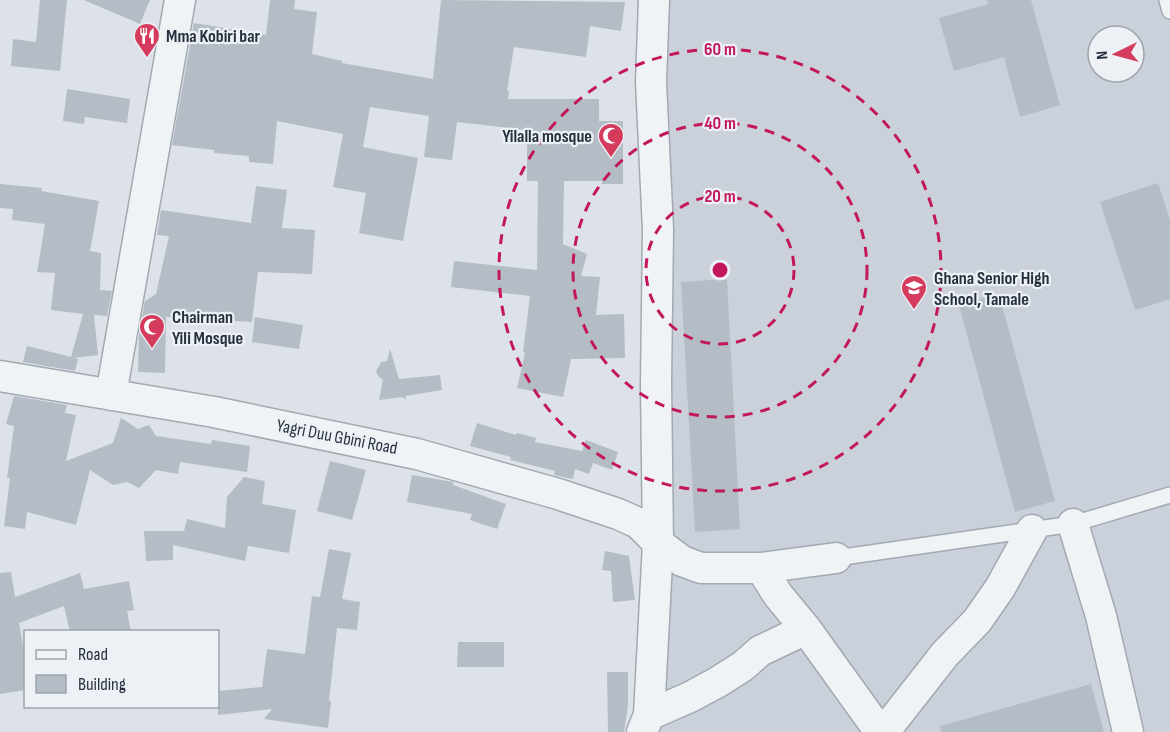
<svg xmlns="http://www.w3.org/2000/svg" width="1170" height="732" viewBox="0 0 1170 732" font-family="'Sofia Sans Condensed',sans-serif">
	<style>
		.built { fill: #cbd1da; fill-rule: evenodd }
		.building { fill: #b4bcc5 }
		.lines { fill: none; stroke-linecap: round; stroke-linejoin: round }
		.service-casing { stroke: #a2a9b2; stroke-width: 18 }
		.minor-casing { stroke: #a2a9b2; stroke-width: 33 }
		.service { stroke: #f0f3f6; stroke-width: 15 }
		.minor { stroke: #f0f3f6; stroke-width: 30 }
		.ring { fill: none; stroke: #c2185b; stroke-width: 3; stroke-dasharray: 10 8 }
		.labels { text-anchor: middle; dominant-baseline: central; stroke-width: 4.5; stroke-linejoin: round; paint-order: stroke }
		.poi-label { font-size: 18px; font-weight: bold; fill: #26313f; stroke: #edf1f5; text-anchor: start }
		.street-label { font-size: 18px; fill: #26313f; stroke: #edf1f5 }
		.centre { fill: #c2185b; stroke: #edf1f5; stroke-width: 3 }
		.ring-label { font-size: 18px; text-anchor: middle; font-weight: bold; fill: #c2185b; stroke: #edf1f5; stroke-width: 4.5; stroke-linejoin: round; paint-order: stroke }
	</style>
	<rect width="100%" height="100%" fill="#dde2e8"/>
	<path class="built" d="M648 0H1170V732H649ZM1098 36H1134V72H1098Z"/>
	<path class="building" d="M40 0H67L60 71 11 66 13 39 36 42Z
		M84 0H150L140 24Z
		M270 0H295L294 9 317 12 312 54 342 61V63L433 79 441 0 625 2 621 31 590 26 586 57 514 47 507 91H509L508 99H599V121H623V184H602V181H564L563 244 587 254 581 276 600 277 596 315 624 314 625 358 571 359 563 397 517 388 525 353 523 352 530 296 451 287 454 261 537 270 538 181H527V130L457 122 452 160 424 157 429 116 370 107 363 147 418 158 403 241 359 233 366 193 333 187 343 134 277 121 273 164 249 162V156L214 153V150L172 145 194 23 266 35Z
		M987 0H1031L1060 105 1020 117 1004 57 954 71 939 18 988 4Z
		M67 89 130 99 127 123 85 117 84 124 63 121Z
		M1158 183 1170 220V299L1135 310 1100 202Z
		M0 184 42 188 41 191 99 201 90 251 101 253 100 290 112 291 107 316 94 315 98 355 74 358 78 359 75 371 23 362 27 346 71 357 83 314 51 310 55 273 37 272 45 224 12 220 13 209 0 208Z
		M256 186 287 190 282 228 315 230 312 274 258 272 252 322 166 317 165 373 138 372 139 336 145 301 156 294 169 236 157 235 161 210 251 223Z
		M727 279 740 529 695 532 681 282Z
		M999 294 1055 501 1015 512 959 305Z
		M255 317 303 325 299 349 252 342Z
		M390 349 399 379 440 375 442 390 405 396 406 400 402 397 379 400 383 380 378 376 376 371 381 362 387 361Z
		M14 396 67 405 65 413 76 415 66 461 113 443 121 418 138 429 149 425 156 436 211 444 212 440 250 446 247 472 180 462 178 474 156 470 139 488 127 482 113 485 90 470 76 525 27 512 25 529 4 526 10 478H7L14 426 6 424Z
		M477 423 516 435 517 433 536 438 535 442 582 451 586 440 618 452 612 470 593 463 589 474 575 469 573 479 554 475 555 471 510 460 511 457 470 446Z
		M330 461 366 470 352 520 317 511Z
		M412 475 453 482V485L506 504 497 529 470 520 472 514 407 502Z
		M244 477 265 481 262 504 296 510 289 553 248 546 245 561 173 545V560L146 561 144 531H184L187 519 225 528 227 497Z
		M329 549 351 553 342 599 360 602 357 630 337 628 329 701H331L328 728 264 719 272 709 218 715V691L262 687 267 649 305 654 312 596 320 597Z
		M605 551 629 556 635 600 613 602 611 571 602 570Z
		M11 572 15 597 80 573 84 589 129 581 134 610 127 611 131 632H70L64 606 19 623 26 662V690L0 694V573Z
		M458 642H504V667H457Z
		M607 672H628V705L624 732H608Z
		M1091 684 1104 732H941L940 726Z"/>
	<g class="lines">
		<defs>
			<path id="service" d="M1167 0 1170 11
				M836 558 1073 524 1170 495"/>
			<path id="minor" d="M0 376 214 412 417 454 558 494 618 514 638 523 658 543 682 561 701 568H761L836 558
				M111 395 180 0
				M1073 524 1101 616 1128 732
				M761 568 778 595 806 629 880 732
				M649 715 690 697 718 682 743 666 760 651 806 629
				M642 732 649 715 658 543 656 383 658 230 651 82 654 0
				M884 732 945 654 977 621 1000 588 1032 530"/>
		</defs>
		<use href="#service" class="service-casing"/>
		<use href="#minor" class="minor-casing"/>
		<use href="#service" class="service"/>
		<use href="#minor" class="minor"/>
	</g>
	<g class="ring">
		<circle cx="720" cy="270" r="74"/>
		<circle cx="720" cy="270" r="147"/>
		<circle cx="720" cy="270" r="221"/>
	</g>
	<defs>
		<symbol id="restaurant-pin" viewBox="-11 -11 22 30"><path d="M0 17L-7.5 6A9.5 9.5 0 1 1 7.5 6Z" fill="#d43b5c" stroke="#edf1f5"/><path d="M-5-6h1v4h1v-4h1v4h1v-4h1v5L-1.5 .5V6h-2V.5L-5-1ZM5-6V6H3V1.5H1.5Q1.5-4 5-6Z" fill="#fff"/></symbol>
		<symbol id="mosque-pin" viewBox="-11 -11 22 30"><path d="M0 17L-7.5 6A9.5 9.5 0 1 1 7.5 6Z" fill="#d43b5c" stroke="#edf1f5"/><path d="M3.5-4.9A6 6 0 1 0 3.5 4.9A5 5 0 1 1 3.5-4.9Z" fill="#fff"/></symbol>
		<symbol id="school-pin" viewBox="-11 -11 22 30"><path d="M0 17L-7.5 6A9.5 9.5 0 1 1 7.5 6Z" fill="#d43b5c" stroke="#edf1f5"/><path d="M0-5L7-2L0 1L-7-2ZM-4 1L0 2.5L4 1V4Q0 6-4 4Z" fill="#fff"/></symbol>
	</defs>
	<g fill-rule="evenodd">
		<use href="#restaurant-pin" x="132" y="21" width="30" height="40"/>
		<use href="#mosque-pin" x="596" y="121" width="30" height="40"/>
		<use href="#school-pin" x="899" y="273" width="30" height="40"/>
		<use href="#mosque-pin" x="137" y="312" width="30" height="40"/>
	</g>
	<g class="labels">
		<g class="poi-label">
			<text x="166" y="36">Mma Kobiri bar</text>
			<text x="592" y="136" text-anchor="end">Yilalla mosque</text>
			<text x="934" y="278">Ghana Senior High<tspan x="934" dy="21">School, Tamale</tspan></text>
			<text x="172" y="317">Chairman<tspan x="172" dy="21">Yili Mosque</tspan></text>
		</g>
		<g class="street-label">
			<text transform="translate(337 437) rotate(11)">Yagri Duu Gbini Road</text>
		</g>
	</g>
	<circle cx="720" cy="270" r="9" class="centre"/>
	<g class="ring-label">
		<text x="720" y="55">60 m</text>
		<text x="720" y="129">40 m</text>
		<text x="720" y="202">20 m</text>
	</g>
	<rect x="24" y="630" width="195" height="78" fill="#edf1f5" stroke="#9da4ac" stroke-width="1.5"/>
	<rect x="36" y="650" width="30" height="9" fill="#f0f3f6" stroke="#9da4ac" stroke-width="1.5"/>
	<text x="78" y="660" font-size="18" fill="#26313f">Road</text>
	<rect x="36" y="675" width="30" height="18" fill="#b4bcc5" stroke="#9da4ac" stroke-width="1.5"/>
	<text x="78" y="690" font-size="18" fill="#26313f">Building</text>
	<g transform="translate(1116 54) rotate(265)"><circle r="28" fill="#edf1f5" stroke="#9da4ac" stroke-width="1.5"/>
	<path d="M0-4.5L10 22L0 15L-10 22Z" fill="#d43b5c"/>
	<text y="-9" font-size="16" font-weight="bold" text-anchor="middle" fill="#26313f">N</text>
	</g>
</svg>
